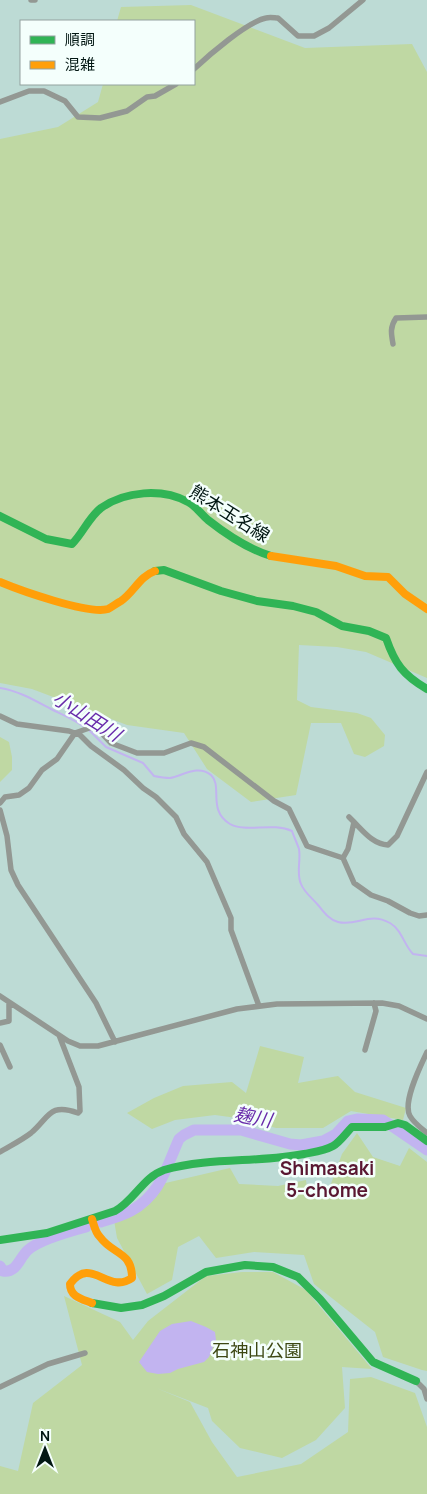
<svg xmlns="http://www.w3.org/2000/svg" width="427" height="1494" viewBox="0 0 427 1494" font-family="Manrope,'Noto Sans JP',sans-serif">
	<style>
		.green { fill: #bfd8a3 }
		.water { fill: #c2b4f0 }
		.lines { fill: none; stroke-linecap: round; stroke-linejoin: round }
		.stream { stroke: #c2b4f0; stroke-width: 2 }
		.river { stroke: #c2b4f0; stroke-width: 11 }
		.street { stroke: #939893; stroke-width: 5.5 }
		.fast { stroke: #30b455; stroke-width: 8 }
		.slow { stroke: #ff9f0a; stroke-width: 8 }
		.labels { text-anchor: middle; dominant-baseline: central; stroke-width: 5; stroke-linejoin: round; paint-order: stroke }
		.street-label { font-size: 18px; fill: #021713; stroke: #f4fffc }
		.park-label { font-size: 18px; fill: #3d4813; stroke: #f4fffc }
		.water-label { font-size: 19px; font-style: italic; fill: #672aaa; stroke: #f4fffc }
		.neighbourhood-label { font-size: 19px; font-weight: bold; fill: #591731; stroke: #f4fffc }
	</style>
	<rect width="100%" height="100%" fill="#bddbd5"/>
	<path class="green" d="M191 5 305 48 412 44 427 72V678L366 652 337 647 299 645 297 700 311 707 357 713 371 718 385 735 384 746 365 757 354 754 341 723H311L296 795 251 802 207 769 184 733 127 725 32 689 0 683V139L58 127 98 102 103 84H194V21H117L121 7Z
		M0 737 9 742 12 757V770L0 782Z
		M260 1046 304 1057 298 1083 338 1076 355 1092 406 1108 403 1120 351 1111 323 1128H276L237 1118 215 1115 175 1120 152 1129 127 1113 154 1098 183 1086 232 1082 246 1093Z
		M357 1133 373 1157 400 1166 409 1148 427 1162V1371L422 1370 383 1357 375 1332 314 1284 304 1255 254 1252 216 1258 199 1236 178 1247 172 1280 147 1294 117 1238 114 1220 157 1185 230 1168 239 1184 278 1186 306 1180 308 1197 329 1189 342 1154Z
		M242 1272H273L306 1290 372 1369 342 1367 345 1408 316 1440 282 1458 240 1448 212 1421 208 1408 156 1388 190 1402 212 1442 237 1477 301 1464 348 1432 350 1379 371 1377 415 1393 427 1427V1494H0V1466L18 1471 33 1403 82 1365 64 1296 120 1322 133 1340 148 1321 206 1276Z"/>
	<path class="water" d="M191 1321 206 1327 215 1332 216 1340 209 1357 204 1362 178 1369 170 1373 158 1374 147 1372 139 1362 160 1331 172 1324Z"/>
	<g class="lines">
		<path class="stream" d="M0 688C19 691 34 700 51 709 63 715 75 720 86 728
			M89 730 106 747 143 763 154 776C159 777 165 778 170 778 182 776 198 764 211 775 223 786 207 810 230 824 246 833 272 822 292 831 294 837 297 843 299 849 301 861 296 873 301 884 304 892 312 898 318 905 323 911 329 920 338 922 357 927 369 911 390 923 402 930 404 945 413 954L427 956"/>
		<path class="river" d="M101 1222C111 1219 122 1216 131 1211 161 1194 166 1168 179 1139L184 1135 194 1130H241L290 1144 301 1145 323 1141 336 1134 348 1121 357 1119 383 1120 427 1150
			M0 1266 3 1271C17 1273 19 1258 28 1250 39 1240 71 1231 86 1227"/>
		<path class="street" d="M31 0H35
			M194 69C209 55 247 22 266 18 270 17 275 18 278 18L298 36H314L329 28 363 0
			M0 102 29 91H44L65 101 78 117 100 118 127 111 147 97 155 96 176 84
			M393 344C391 333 390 327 396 318L427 317
			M0 716 17 724 69 731 80 735 91 746 124 770 143 788 156 797 176 817 184 834 207 862 231 918V930L259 1006
			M0 803 5 797 19 795 29 788 42 770 57 759 75 733 95 726 111 743 137 753H164L191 743 204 747 274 801 289 809 307 846 343 858
			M0 810 7 836 11 870 18 885 96 1003 115 1042
			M349 817 354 822 348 849 343 858 354 883 371 895 388 901 410 913 419 916 427 915
			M354 822C364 832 373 844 388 845L397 836 427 772
			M0 996 68 1041 80 1046H98L237 1009 277 1004 382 1003 399 1006 427 1019
			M0 1023 9 1021V1002
			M0 1045 10 1067
			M365 1050 376 1011 374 1003
			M427 1052C421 1065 402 1102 410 1116 414 1123 421 1128 427 1133
			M0 1152C10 1146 22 1140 31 1133 49 1118 49 1102 78 1113L80 1111 79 1087 59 1035
			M416 1381 424 1389 427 1399
			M0 1387 48 1364 85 1353"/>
		<path class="fast" d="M0 516 46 539 72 544C83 533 89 517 101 508 125 491 162 488 188 502 196 506 201 514 208 520 227 535 248 549 271 556
			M155 571 164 570 221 591 257 601 293 606 316 612 342 626 369 631 386 638C395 664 403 675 427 689
			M0 1240 47 1233 115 1211C134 1201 143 1177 164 1170 210 1157 258 1163 304 1154 314 1152 324 1151 333 1146 340 1142 346 1133 352 1127H385L398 1123 405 1125 427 1141
			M92 1303 121 1308 142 1305 164 1296 206 1272 245 1265 273 1267 298 1277 320 1299 373 1362 416 1381"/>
		<path class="slow" d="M271 556 336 566 365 576 388 577 405 594 427 609
			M0 582C19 590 89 615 108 609 112 607 117 603 121 601 134 592 140 576 155 571
			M92 1303C82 1299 70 1297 70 1284 91 1255 108 1295 132 1278 132 1251 113 1255 100 1237 95 1232 94 1225 92 1219"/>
	</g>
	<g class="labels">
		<g class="street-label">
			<text transform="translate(230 513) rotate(32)">熊本玉名線</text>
		</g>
		<g class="park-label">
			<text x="257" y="1350">石神山公園</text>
		</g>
		<g class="water-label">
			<text transform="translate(87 716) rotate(32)">小山田川</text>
			<text transform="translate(253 1117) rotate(10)">麹川</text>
		</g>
		<g class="neighbourhood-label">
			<text x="327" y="1168">Shimasaki<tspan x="327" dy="22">5-chome</tspan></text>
		</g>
	</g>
	<rect x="20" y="20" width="175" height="65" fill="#f4fffc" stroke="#93a29f"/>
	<rect x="30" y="36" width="25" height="8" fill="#30b455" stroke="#93a29f"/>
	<text x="65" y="45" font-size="15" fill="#021713">順調</text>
	<rect x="30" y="61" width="25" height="8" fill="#ff9f0a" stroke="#93a29f"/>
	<text x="65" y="70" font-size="15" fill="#021713">混雑</text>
	<g transform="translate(45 1449)" stroke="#f4fffc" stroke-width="4" paint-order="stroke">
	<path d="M0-4L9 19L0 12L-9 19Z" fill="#021713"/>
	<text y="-8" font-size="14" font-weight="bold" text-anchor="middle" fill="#021713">N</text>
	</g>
</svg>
